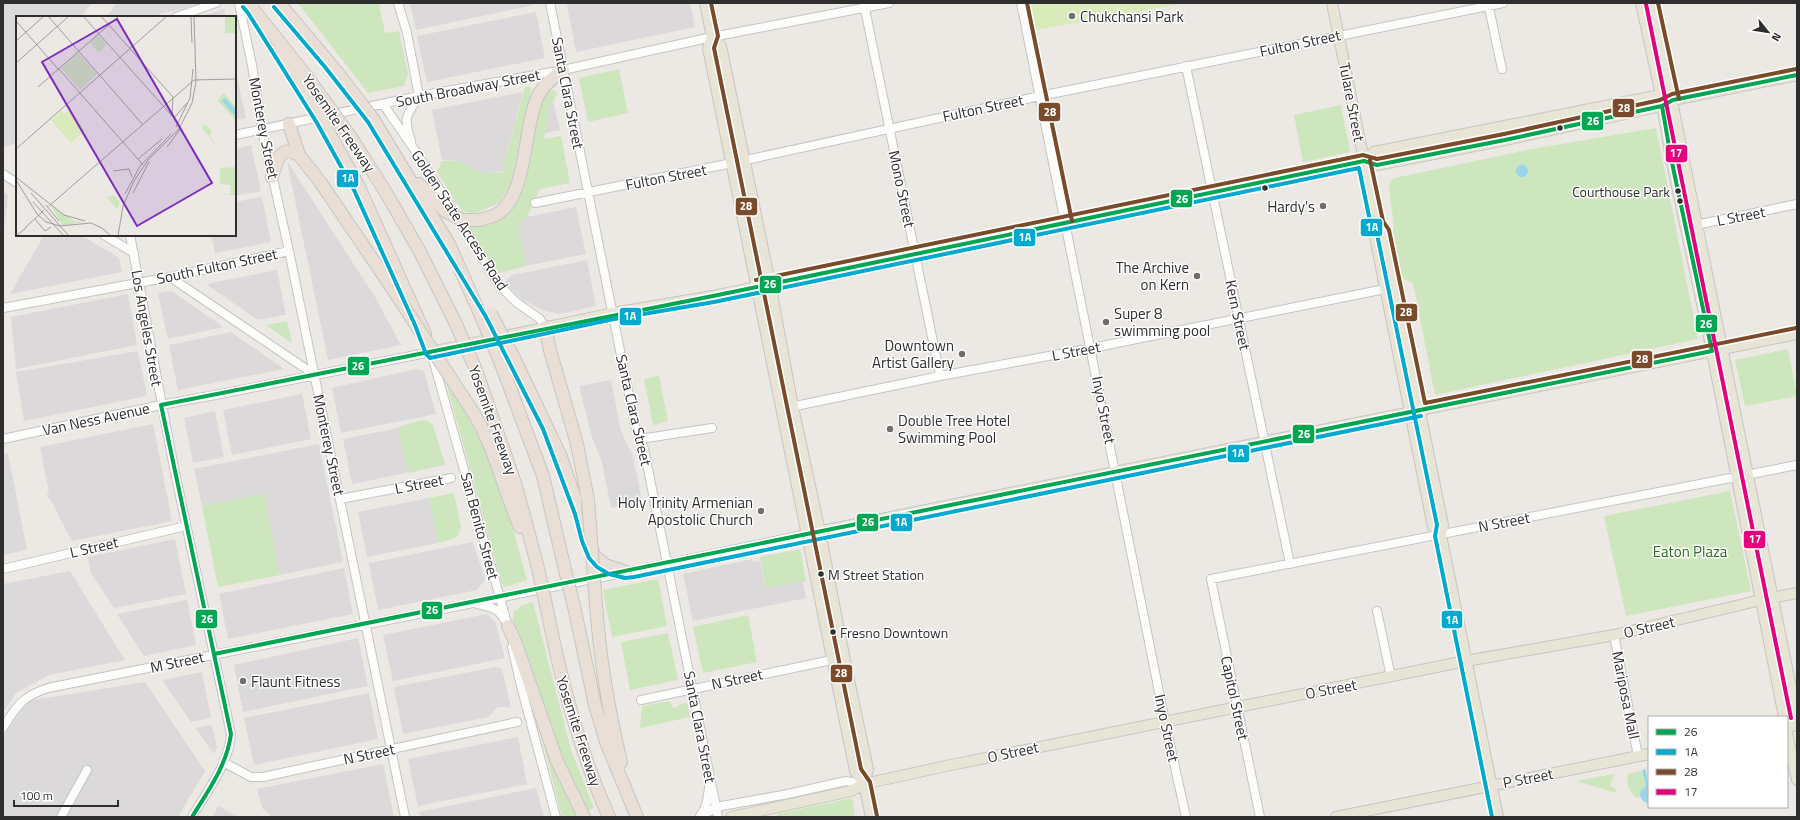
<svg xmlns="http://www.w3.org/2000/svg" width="1800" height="820" viewBox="0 0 1800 820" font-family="'Titillium Web',sans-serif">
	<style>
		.industrial { fill: #dcd9db }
		.green { fill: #cee6be }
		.pitch { fill: #d9eabb }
		.water { fill: #99d6ec }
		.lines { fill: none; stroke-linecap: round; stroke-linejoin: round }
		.minor-casing { stroke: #c5c4c5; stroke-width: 10 }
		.major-casing { stroke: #c6c5c4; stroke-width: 12 }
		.highway-casing { stroke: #c6c5c4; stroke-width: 14 }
		.minor { stroke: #fcfcfb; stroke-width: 8 }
		.major { stroke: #e8e4d6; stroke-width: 10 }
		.highway { stroke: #eadfd6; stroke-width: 12 }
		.highway-bridge-casing { stroke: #c6c5c4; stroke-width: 14; stroke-linecap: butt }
		.highway-bridge { stroke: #eadfd6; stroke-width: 12 }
		.bus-1-casing { stroke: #fff; stroke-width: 7 }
		.bus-2-casing { stroke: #fff; stroke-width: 7 }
		.bus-3-casing { stroke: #fff; stroke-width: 7 }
		.bus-4-casing { stroke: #fff; stroke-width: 7 }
		.bus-1 { stroke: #00a651; stroke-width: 4 }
		.bus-2 { stroke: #00a9ce; stroke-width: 4 }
		.bus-3 { stroke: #7a4b2a; stroke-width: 4 }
		.bus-4 { stroke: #e5007d; stroke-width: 4 }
		.poi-dot { fill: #706f6e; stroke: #fff; stroke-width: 1.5 }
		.bus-dot { fill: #2e2e2e; stroke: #fff; stroke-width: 1.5 }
		.labels { text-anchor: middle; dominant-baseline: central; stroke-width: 3; stroke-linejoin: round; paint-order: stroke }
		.bus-label { font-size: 14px; fill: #2e2e2e; stroke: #fff; text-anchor: start }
		.poi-label { font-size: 15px; fill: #2e2e2e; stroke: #fff; text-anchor: start }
		.street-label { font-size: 15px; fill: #2e2e2e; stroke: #fff }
		.park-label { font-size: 15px; fill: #2c6e1b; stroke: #fff }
		.inset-road { fill: none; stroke: #a09e9b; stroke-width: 1 }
		.view { fill: #7b2cbf; fill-opacity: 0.15; stroke: #7b2cbf; stroke-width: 2 }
		.inset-edge { fill: none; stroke: #2e2e2e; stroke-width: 2 }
		.line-badge { stroke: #fff; stroke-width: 1.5 }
		.badge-label { font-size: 11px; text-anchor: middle; font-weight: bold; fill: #fff }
	</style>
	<rect width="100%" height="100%" fill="#ece8e4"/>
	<path class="industrial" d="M3 3H92L81 17H17V143L3 147Z
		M117 3H200L174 11 159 14 157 17H106Z
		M410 3H534V5L416 30Z
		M575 3H690L695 27 576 52 567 5Z
		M224 9 226 17H197Z
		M536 12 545 58 427 82 417 36Z
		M236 72 246 118 235 120V73Z
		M523 92 502 171 483 173 458 161 442 160 432 110Z
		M553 99 560 130 545 133 549 108Z
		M251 145 261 191 236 196 235 149Z
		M287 161 375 297 401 345 328 360Z
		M3 192 8 195 3 241Z
		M262 197 271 242 215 253 211 235H235V202Z
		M576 207 586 254 526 266 518 226 527 217Z
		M44 235H81L119 258 122 272 10 294Z
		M587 260 596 306 561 314 545 311 523 300 504 283 512 275Z
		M277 270 286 315H284L258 320 206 284Z
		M171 291 224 327 168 339 158 293Z
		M128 294 137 345 16 369 11 317Z
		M231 332 284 369 178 390 169 345Z
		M138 351 147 396 24 421 16 372Z
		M416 369 424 371 436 414 341 433 332 388Z
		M611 380 621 431 633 456 642 501 611 508 602 462 592 437 579 386Z
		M302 394 311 439 232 455 223 410Z
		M215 411 224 457 193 463 184 418Z
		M423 423 434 433 445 465 352 484 343 439Z
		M153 424 172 521 72 541 60 519 50 498 48 499 47 492H49L40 447Z
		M319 444 343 562 280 575 264 494 202 506 194 469Z
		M8 453 27 550 3 555V454Z
		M429 498 438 543 367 557 358 512Z
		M175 539 186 594 114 608 91 573 88 557Z
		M473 542 485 580 477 590 378 610 369 563Z
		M752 559 753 562 760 561 766 588 803 581 806 598 693 621 683 574Z
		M344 568 353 614 228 639 219 594Z
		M70 571 125 660 49 675 16 693 3 713V584Z
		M187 600 196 645 144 656 117 614Z
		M487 614 495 622 505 658 393 681 383 635Z
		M358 638 368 686 243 712 234 665Z
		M495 667 502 669 511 708 504 707H498L488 717 403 734 394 687Z
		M202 672 211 718 191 722 162 680Z
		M145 682 205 771 178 817H3V737L27 701Z
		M369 693 378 739 254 765 244 718Z
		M212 725 217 748 214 754 195 728Z
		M518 737 527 784 418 806 408 759Z
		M383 764 394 817H272L262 808 257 789Z
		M536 788 544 817H420L419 812Z
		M218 806 238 817H212Z"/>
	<path class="green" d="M298 3H379L385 33 399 31 408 75 404 86 368 93Z
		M619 69 628 113 588 122 579 78Z
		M530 86 531 91 510 187 499 203 474 214 462 211 437 172 442 161H458L482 173 502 172 525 87Z
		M554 90 557 94 549 108 544 139 561 136 570 183 540 189 527 217 518 226 526 266 495 274 469 227 504 215 545 93Z
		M1341 105 1350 152 1303 162 1294 115Z
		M1656 128 1698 339 1435 395 1413 283 1398 276 1391 239 1394 225 1389 189 1391 181 1395 178 1532 149Z
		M287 321 292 343 266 325Z
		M1788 349 1797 396 1745 406 1735 360Z
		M444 375C460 403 477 431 490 461 507 499 516 541 527 580L505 587 502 584Z
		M659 376 668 421 653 425 644 379Z
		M422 420 428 421 433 425 445 464 408 473 398 427Z
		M1730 491 1751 591 1626 616 1604 516Z
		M454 493 461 527C460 540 448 540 438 543L429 498Z
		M264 494 280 575 218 587 202 506Z
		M800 549 806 581 766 588 760 557Z
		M658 579 667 626 612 637 603 590Z
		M533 602 571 750 594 808 587 811 553 736 513 620 514 609 516 611 522 605Z
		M748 615 757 662 703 673 693 627Z
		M668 633 678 680 630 690 621 642Z
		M670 701 672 707 676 708 680 704 687 703 690 717 640 728 642 706Z
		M535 712 551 758 576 817H562Z
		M1642 771 1646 786 1640 797 1637 798C1628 791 1626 784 1628 774Z
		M1615 774 1610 785 1616 790 1617 793 1576 781Z
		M852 798 855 817H778L777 814Z"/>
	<path class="pitch" d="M1030 3H1185L1036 30Z"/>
	<path class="water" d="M1516 171a6 6 0 1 1 12 0a6 6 0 1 1-12 0Z
		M1644 769 1646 770 1648 785 1649 786V804L1643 801C1638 795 1640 790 1646 786L1642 771Z"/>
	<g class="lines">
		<defs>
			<path id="minor" d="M239 3 252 65 262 129 289 251 405 817
				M398 3 407 33 419 96
				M550 3 628 390 635 426 644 449 718 817
				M1021 3 1165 722 1186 817
				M1488 3 1502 69
				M864 4 940 376
				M176 17 216 3
				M1186 66 1290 564
				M383 104 414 149 500 286 516 302 540 319 545 327
				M235 135 419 96 563 70 712 37 889 3
				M411 141C403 117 406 116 419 96
				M3 174 17 183
				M535 203 732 163 1040 96 1503 3
				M1686 227 1797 204
				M104 235 134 253
				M130 235 174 468 231 734C230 762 206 793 192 817
				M170 277 315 375
				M3 308 170 277 289 251
				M781 409 940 376 1092 348 1390 288
				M3 439 161 405 226 393 431 352 509 630
				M640 439 712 428
				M340 499 451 478
				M3 569 186 526
				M477 604C488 607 498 607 504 619
				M1377 611 1391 677
				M1614 635 1638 756
				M512 647 521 686 556 817
				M641 700 832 660
				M3 728C16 706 23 696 48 688L633 571 807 534
				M223 762 251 777H263L517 722
				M700 816C709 804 707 796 710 783
				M61 817 87 770
				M700 817 716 807 788 794 846 781 864 784
				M1260 817 1211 579 1797 465"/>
			<path id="major" d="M705 3 712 37 708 48 855 771 864 784 871 817
				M1332 3 1377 224 1383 231 1443 525 1441 535 1498 817
				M1641 3 1659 86 1671 158 1709 337 1784 717
				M1652 3 1797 717
				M712 37 721 46 770 283 793 407 820 532 847 671 868 769 864 784
				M1364 161 1374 152 1660 95 1667 97
				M1377 224 1374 232 1433 527 1441 535
				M431 352 613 313 713 296 1364 161 1377 165 1505 140 1662 106 1673 100 1797 75
				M807 534 1797 334
				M1787 727 1797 725
				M1787 733 1797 780
				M731 817 851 791 864 784 946 766 1466 661 1614 635 1761 600 1797 593
				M1336 817 1649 754"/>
			<path id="highway" d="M279 3 337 72
				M373 119 449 244 481 316
				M289 124 299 155 321 183 390 285
				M350 136 385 191 419 250 455 322
				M333 140 359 187 425 334
				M272 177C276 163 280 143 299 155
				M419 184 445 211
				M479 220C486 218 493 217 499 213 528 192 523 127 538 96 543 85 554 77 563 70
				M545 327 550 350 577 444 588 500
				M515 360 561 457 594 555 605 565 626 572
				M501 364 543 476 562 557
				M476 370 516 486 537 564
				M465 400C494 440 501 484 520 527
				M596 605C600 660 608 708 621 762
				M575 611 595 705 606 742 637 817
				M548 614C561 681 581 754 609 817
				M508 626 516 644 557 761 584 817"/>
		</defs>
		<use href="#minor" class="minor-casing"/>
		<use href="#major" class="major-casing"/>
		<use href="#highway" class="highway-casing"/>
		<use href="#minor" class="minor"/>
		<use href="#major" class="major"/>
		<use href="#highway" class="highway"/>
		<defs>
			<path id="highway-bridge" d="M253 9 308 78 350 136
				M279 51 322 120 333 140
				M337 72 373 119
				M445 211 462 220H479
				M390 285 465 400
				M491 314 515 360
				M481 316 501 364
				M455 322 476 370
				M588 500 596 605
				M562 557 575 611
				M537 564 548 614"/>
		</defs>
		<use href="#highway-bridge" class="highway-bridge-casing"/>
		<use href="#highway-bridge" class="highway-bridge"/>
		<defs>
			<path id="bus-1" d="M214 654C714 555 1213 452 1712 351L1671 158 1662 106
				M192 817C208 791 227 765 231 734L161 405 713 296 1364 161 1377 165 1505 140 1662 106 1673 100 1797 75"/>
			<path id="bus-2" d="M243 7 248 13 317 123 354 190 415 325 426 354 430 358 614 319 714 302 1359 168 1371 226 1377 234 1437 525 1435 536 1492 817
				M274 7 325 67 368 122 486 317 543 429 575 514 582 541 589 558 597 567 609 574 625 578 634 577 1421 416"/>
			<path id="bus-3" d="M711 3 718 36 714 48 861 769 870 782 877 816
				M1027 3 1072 221
				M1658 3 1679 99
				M1370 160 1383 221 1389 230 1425 403 1796 328
				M756 280 1363 155 1377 159 1504 134 1660 100 1672 94 1796 69"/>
			<path id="bus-4" d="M1646 4 1791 718"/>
		</defs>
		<use href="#bus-1" class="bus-1-casing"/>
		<use href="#bus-2" class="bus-2-casing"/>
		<use href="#bus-3" class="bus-3-casing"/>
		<use href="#bus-4" class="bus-4-casing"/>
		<use href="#bus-1" class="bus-1"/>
		<use href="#bus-2" class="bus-2"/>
		<use href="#bus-3" class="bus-3"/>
		<use href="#bus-4" class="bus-4"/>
	</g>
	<g class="poi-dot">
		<circle cx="1072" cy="16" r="4"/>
		<circle cx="1323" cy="206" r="4"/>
		<circle cx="1197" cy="276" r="4"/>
		<circle cx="1106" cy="322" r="4"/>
		<circle cx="962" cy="354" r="4"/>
		<circle cx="890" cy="429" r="4"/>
		<circle cx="761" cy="511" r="4"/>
		<circle cx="243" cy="681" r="4"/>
	</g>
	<g class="bus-dot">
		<circle cx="1560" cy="128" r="3.5"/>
		<circle cx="1265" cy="188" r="3.5"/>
		<circle cx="1678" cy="191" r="3.5"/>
		<circle cx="1680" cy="201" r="3.5"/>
		<circle cx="821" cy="574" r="3.5"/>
		<circle cx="833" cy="632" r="3.5"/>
	</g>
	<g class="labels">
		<g class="bus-label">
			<text x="1670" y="191" text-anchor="end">Courthouse Park</text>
			<text x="828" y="574">M Street Station</text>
			<text x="840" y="632">Fresno Downtown</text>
		</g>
		<g class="poi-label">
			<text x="1080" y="16">Chukchansi Park</text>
			<text x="1315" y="206" text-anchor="end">Hardy's</text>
			<text x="1189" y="267" text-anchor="end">The Archive<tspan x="1189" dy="17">on Kern</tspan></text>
			<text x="1114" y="313">Super 8<tspan x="1114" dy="17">swimming pool</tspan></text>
			<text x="954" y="345" text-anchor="end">Downtown<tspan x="954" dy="17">Artist Gallery</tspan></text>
			<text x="898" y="420">Double Tree Hotel<tspan x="898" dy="17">Swimming Pool</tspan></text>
			<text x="753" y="502" text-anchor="end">Holy Trinity Armenian<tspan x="753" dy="17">Apostolic Church</tspan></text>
			<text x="251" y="681">Flaunt Fitness</text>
		</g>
		<g class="street-label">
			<text transform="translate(1300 43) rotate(-12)">Fulton Street</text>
			<text transform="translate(468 88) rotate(-11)">South Broadway Street</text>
			<text transform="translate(568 93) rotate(79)">Santa Clara Street</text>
			<text transform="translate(1352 102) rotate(79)">Tulare Street</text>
			<text transform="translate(983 108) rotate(-12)">Fulton Street</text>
			<text transform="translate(339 123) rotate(55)">Yosemite Freeway</text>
			<text transform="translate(264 128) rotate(79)">Monterey Street</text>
			<text transform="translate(666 177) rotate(-11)">Fulton Street</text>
			<text transform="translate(902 189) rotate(78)">Mono Street</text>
			<text transform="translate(1741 216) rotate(-11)">L Street</text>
			<text transform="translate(460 220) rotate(57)">Golden State Access Road</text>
			<text transform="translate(217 266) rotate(-12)">South Fulton Street</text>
			<text transform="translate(1238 315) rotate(78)">Kern Street</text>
			<text transform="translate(147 328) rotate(80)">Los Angeles Street</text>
			<text transform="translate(1076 351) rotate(-11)">L Street</text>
			<text transform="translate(634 410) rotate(77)">Santa Clara Street</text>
			<text transform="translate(1104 410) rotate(79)">Inyo Street</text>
			<text transform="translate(96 419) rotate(-12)">Van Ness Avenue</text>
			<text transform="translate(493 420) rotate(70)">Yosemite Freeway</text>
			<text transform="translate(329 445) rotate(78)">Monterey Street</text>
			<text transform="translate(419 484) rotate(-11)">L Street</text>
			<text transform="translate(1504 522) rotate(-11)">N Street</text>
			<text transform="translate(480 526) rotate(75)">San Benito Street</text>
			<text transform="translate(94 547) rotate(-13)">L Street</text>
			<text transform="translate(1649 627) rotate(-13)">O Street</text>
			<text transform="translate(177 662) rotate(-12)">M Street</text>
			<text transform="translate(737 679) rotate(-12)">N Street</text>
			<text transform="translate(1331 689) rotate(-11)">O Street</text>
			<text transform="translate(1626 695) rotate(79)">Mariposa Mall</text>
			<text transform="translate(1235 698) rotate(78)">Capitol Street</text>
			<text transform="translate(700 727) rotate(79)">Santa Clara Street</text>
			<text transform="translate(1167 728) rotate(78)">Inyo Street</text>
			<text transform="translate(579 731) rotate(72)">Yosemite Freeway</text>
			<text transform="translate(1013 752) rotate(-12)">O Street</text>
			<text transform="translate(369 754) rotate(-12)">N Street</text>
			<text transform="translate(1528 778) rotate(-11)">P Street</text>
		</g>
		<g class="park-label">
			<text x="1690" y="551">Eaton Plaza</text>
		</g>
	</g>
	<g transform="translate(16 16)">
		<rect width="220" height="220" fill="#ece8e4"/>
		<path d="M209 0H220V17H209ZM82 19 91 29 83 37 74 27ZM62 37 81 58 64 74 45 52ZM208 77 220 91V105L201 84ZM189 108 196 116 194 120 203 133 186 112ZM220 151V179H209L214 178 215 169 204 168V152ZM98 179 104 186 101 193 90 180 94 181ZM35 190 58 205 68 206 47 210Z" fill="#cee6be"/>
		<path d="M46 95 48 98 52 95 69 114 55 127 35 104Z" fill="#d9eabb"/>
		<path d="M209 82 220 94V101L205 84Z" fill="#99d6ec"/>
		<path class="inset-road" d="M32 0 127 109M67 0 158 102M85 0 157 81 156 100M175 0 176 27M0 5 43 54M0 25 28 0M0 47 53 0M42 52 127 149M22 71 103 0M158 102 171 87M160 111 174 82 177 53M151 131 165 112M0 133 151 0M122 143 146 123M97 155 113 153 116 161M1 162 48 199 69 205M0 164 21 198 30 206 44 210 75 207 86 212 95 220M15 177 53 220M117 177 133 146M109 178 124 150 155 118M17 186 48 220M30 189 43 205M33 190 178 64 220 63M19 203 29 215 35 211M9 212 28 194M0 220 10 212M102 220 107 190 118 165 132 144 163 113 176 87 180 66 178 0"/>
		<path class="view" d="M101 3 196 167 121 210 26 46Z"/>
		<rect width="220" height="220" class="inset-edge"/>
	</g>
	<g class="line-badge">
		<rect x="1612" y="98" width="23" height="20" rx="4" fill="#7a4b2a"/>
		<rect x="1038" y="102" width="23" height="20" rx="4" fill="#7a4b2a"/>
		<rect x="1581" y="111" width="23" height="20" rx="4" fill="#00a651"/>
		<rect x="1665" y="144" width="23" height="19" rx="4" fill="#e5007d"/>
		<rect x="336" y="169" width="23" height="19" rx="4" fill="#00a9ce"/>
		<rect x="1170" y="189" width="23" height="19" rx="4" fill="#00a651"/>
		<rect x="735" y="197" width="23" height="19" rx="4" fill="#7a4b2a"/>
		<rect x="1360" y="218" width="23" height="19" rx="4" fill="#00a9ce"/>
		<rect x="1013" y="228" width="23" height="19" rx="4" fill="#00a9ce"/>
		<rect x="759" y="275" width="23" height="19" rx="4" fill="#00a651"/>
		<rect x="1395" y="303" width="23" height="19" rx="4" fill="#7a4b2a"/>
		<rect x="619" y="307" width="23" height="19" rx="4" fill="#00a9ce"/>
		<rect x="1695" y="314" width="23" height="19" rx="4" fill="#00a651"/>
		<rect x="1631" y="350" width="22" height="19" rx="4" fill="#7a4b2a"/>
		<rect x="347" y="356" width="23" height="20" rx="4" fill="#00a651"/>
		<rect x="1292" y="424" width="23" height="20" rx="4" fill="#00a651"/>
		<rect x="1227" y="444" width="23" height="19" rx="4" fill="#00a9ce"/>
		<rect x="890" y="513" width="23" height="19" rx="4" fill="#00a9ce"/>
		<rect x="856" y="513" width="23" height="19" rx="4" fill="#00a651"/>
		<rect x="1743" y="530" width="23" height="19" rx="4" fill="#e5007d"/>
		<rect x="421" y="601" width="22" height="19" rx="4" fill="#00a651"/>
		<rect x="195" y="609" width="23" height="20" rx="4" fill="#00a651"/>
		<rect x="1441" y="610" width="22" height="19" rx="4" fill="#00a9ce"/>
		<rect x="830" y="664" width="23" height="19" rx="4" fill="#7a4b2a"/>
	</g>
	<g class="badge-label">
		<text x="1624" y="112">28</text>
		<text x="1050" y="116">28</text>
		<text x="1593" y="125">26</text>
		<text x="1676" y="157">17</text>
		<text x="348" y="182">1A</text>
		<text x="1182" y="203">26</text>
		<text x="746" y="210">28</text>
		<text x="1372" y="231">1A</text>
		<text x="1025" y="241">1A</text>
		<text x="770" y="288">26</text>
		<text x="1406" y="316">28</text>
		<text x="630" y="320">1A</text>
		<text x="1706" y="328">26</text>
		<text x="1642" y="363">28</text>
		<text x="358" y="370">26</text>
		<text x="1304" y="438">26</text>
		<text x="1238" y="457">1A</text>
		<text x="901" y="526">1A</text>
		<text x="868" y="526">26</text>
		<text x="1755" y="543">17</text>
		<text x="432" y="614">26</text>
		<text x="207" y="623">26</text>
		<text x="1452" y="624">1A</text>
		<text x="841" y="677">28</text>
	</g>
	<rect width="1800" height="820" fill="none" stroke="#2e2e2e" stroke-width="8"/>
	<rect x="1648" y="716" width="140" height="92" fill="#ffffff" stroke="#ababab"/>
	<rect x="1656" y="729" width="20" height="6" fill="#00a651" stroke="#ababab"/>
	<text x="1684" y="736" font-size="12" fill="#2e2e2e">26</text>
	<rect x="1656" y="749" width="20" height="6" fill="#00a9ce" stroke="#ababab"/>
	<text x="1684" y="756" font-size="12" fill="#2e2e2e">1A</text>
	<rect x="1656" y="769" width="20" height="6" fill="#7a4b2a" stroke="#ababab"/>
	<text x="1684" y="776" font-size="12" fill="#2e2e2e">28</text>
	<rect x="1656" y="789" width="20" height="6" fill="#e5007d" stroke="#ababab"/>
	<text x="1684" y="796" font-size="12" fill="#2e2e2e">17</text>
	<g transform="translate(1768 32) rotate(120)" stroke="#ffffff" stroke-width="3" paint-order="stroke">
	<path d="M0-3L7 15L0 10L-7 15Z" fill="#2e2e2e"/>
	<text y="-6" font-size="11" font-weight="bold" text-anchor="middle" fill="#2e2e2e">N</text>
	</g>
	<path d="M14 800v6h104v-6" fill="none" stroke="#2e2e2e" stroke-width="2"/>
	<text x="20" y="800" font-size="12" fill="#2e2e2e" stroke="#ffffff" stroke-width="3" paint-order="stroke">100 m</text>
</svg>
